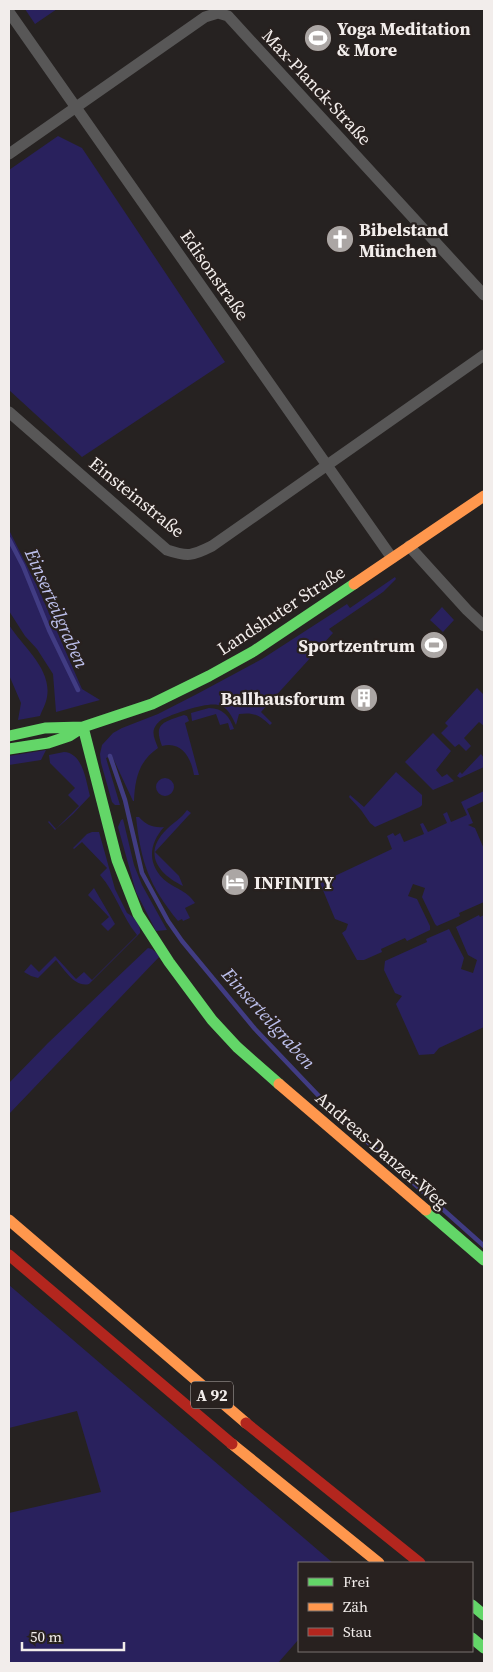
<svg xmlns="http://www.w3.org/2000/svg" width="493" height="1672" viewBox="0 0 493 1672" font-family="'Source Serif 4',serif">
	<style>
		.green { fill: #29215d }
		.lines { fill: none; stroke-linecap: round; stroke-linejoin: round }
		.stream { stroke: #413c83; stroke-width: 4.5 }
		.street { stroke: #585757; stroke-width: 11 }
		.fast { stroke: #63d668; stroke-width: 11 }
		.slow { stroke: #ff974d; stroke-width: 11 }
		.jam { stroke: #b3261e; stroke-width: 11 }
		.labels { text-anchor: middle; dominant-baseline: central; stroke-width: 4.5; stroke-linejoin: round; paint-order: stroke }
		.shield { fill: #28211f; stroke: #b5b0ae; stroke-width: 1 }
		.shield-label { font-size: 16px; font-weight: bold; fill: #f2edeb }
		.poi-label { font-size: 18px; font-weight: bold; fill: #f2edeb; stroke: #28211f; text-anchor: start }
		.street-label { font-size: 18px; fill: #f2edeb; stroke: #28211f }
		.water-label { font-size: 19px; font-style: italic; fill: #bdc0ec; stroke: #28211f }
	</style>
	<rect width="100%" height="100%" fill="#262221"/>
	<path class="green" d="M25 9H57L35 24Z
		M58 136 82 148 225 362 82 457 9 390V170Z
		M9 530 39 590 82 689 100 700 56 712 53 674 37 649 25 636 9 611Z
		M395 577 396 579 383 592 329 629 333 633 261 712 272 723 270 725C259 715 254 712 239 714L236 725C232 717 228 707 218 705 207 702 176 713 165 718 160 720 156 724 154 729 152 735 156 742 158 748 139 761 135 778 134 801H133L112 756 106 758 120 805H115L112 802 101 763 100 754 102 745 113 733 122 728 158 714 197 694 262 659 347 604 350 608Z
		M442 607 454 620 443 632 430 620Z
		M9 625C23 647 52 669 47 697 46 704 42 710 40 716L18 720 21 703 9 675Z
		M477 688 484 695V726L479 722 464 738 471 746 466 751 459 744 455 747 441 733 448 726 445 723Z
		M209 708C223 708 230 717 234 729L230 730 228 723 220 725 216 714 192 721 191 713Z
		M184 715 187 716 189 721 185 723 199 775H194C191 758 182 741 162 746 153 723 164 722 184 715Z
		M433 733 451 751 436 770 442 777 447 774 454 781 433 790 405 762Z
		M46 750 41 760 9 765V756Z
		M64 752C83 753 86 781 90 796L73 814 55 830 48 822 49 821 56 829 79 806 68 795 75 788 50 763 49 755Z
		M481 754 484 758V767L460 778 457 776 460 772 462 774Z
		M396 772 422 795V805L420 807 375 827 370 823 361 810 349 797 350 795 364 807Z
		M156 787a9 9 0 1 1 18 0a9 9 0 1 1-18 0Z
		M484 791V801L467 809 473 823 468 825 475 828 484 849V902L459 913 460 916 437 926 435 924 422 897 425 888 413 884 408 896 417 899 430 926V930L407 941 405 938 381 949 382 952 364 960H357L342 933 346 930 348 924 335 919 320 883 392 849 387 836 393 833 395 836 400 833 404 842 424 834 420 824 423 823 428 832 447 823 443 814 447 812 451 822 467 815 461 802Z
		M187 810 191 813 188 816 155 852 179 876 183 886C158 874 142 853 167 829 174 822 181 819 187 810Z
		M136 817H139C146 825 153 828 164 827 148 845 147 866 167 882 177 889 188 892 195 903L185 908 190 918 183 921 182 919 178 921C149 885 141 863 136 817Z
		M123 819 134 865 142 885 167 930 156 931 136 892 118 827 121 820Z
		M92 832H99L115 889 127 913C134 917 141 924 140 933L89 984C75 988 64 969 56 960L38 978 31 976 24 972 31 964 39 972 55 956 76 979 84 972 92 980 137 935C122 917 116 893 100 875L107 868 82 842 74 849 73 848 87 834Z
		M94 888 115 924 108 931 101 924 109 917 88 895Z
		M479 915 480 917 484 915V1027L439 1048 434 1054 419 1055 396 1004 402 996 395 993 384 970 385 961 427 942 426 939 449 929 464 958 461 969 473 973 477 960 468 955 456 927Z
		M148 948 152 949 160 956 9 1114V1083L48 1043Z
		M9 1285 333 1563H299V1639L278 1663H9V1513L101 1492 77 1411 9 1428Z"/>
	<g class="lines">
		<path class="stream" d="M9 539 23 566 49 630 78 690
			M110 756 125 800 142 873 168 921 182 941 255 1029 336 1114 484 1246"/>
		<path class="street" d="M9 12 392 558
			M9 154 205 17 218 13 228 16 484 295
			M9 412 167 550C188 557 192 556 212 546L484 355
			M409 546 467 610 484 626"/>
		<path class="fast" d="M83 727 117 860 138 914 169 962 212 1020 237 1047 279 1084
			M9 736 45 728 83 727
			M9 749 48 743 69 736 83 727 152 704 209 676 254 651 354 584
			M426 1210 484 1260
			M472 1605 484 1615
			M472 1638 484 1648"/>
		<path class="slow" d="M354 584 484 496
			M279 1084 426 1210
			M9 1220 246 1423
			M232 1444 379 1563"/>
		<path class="jam" d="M9 1255 232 1444
			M246 1423 420 1563"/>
	</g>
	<defs>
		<symbol id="stadium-disc" viewBox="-11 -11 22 22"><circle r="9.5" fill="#aba6a4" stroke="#28211f"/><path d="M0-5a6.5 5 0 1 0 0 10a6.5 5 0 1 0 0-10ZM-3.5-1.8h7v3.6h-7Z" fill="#fff"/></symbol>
		<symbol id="church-disc" viewBox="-11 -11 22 22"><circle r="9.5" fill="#aba6a4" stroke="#28211f"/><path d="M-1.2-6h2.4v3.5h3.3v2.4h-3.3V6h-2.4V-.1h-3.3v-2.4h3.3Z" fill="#fff"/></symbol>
		<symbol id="building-disc" viewBox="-11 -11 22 22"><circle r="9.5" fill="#aba6a4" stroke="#28211f"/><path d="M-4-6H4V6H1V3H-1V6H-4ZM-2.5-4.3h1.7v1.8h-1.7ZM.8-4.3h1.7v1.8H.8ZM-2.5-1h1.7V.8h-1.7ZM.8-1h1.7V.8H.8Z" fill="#fff"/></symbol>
		<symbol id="hotel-disc" viewBox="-11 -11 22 22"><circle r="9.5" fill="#aba6a4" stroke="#28211f"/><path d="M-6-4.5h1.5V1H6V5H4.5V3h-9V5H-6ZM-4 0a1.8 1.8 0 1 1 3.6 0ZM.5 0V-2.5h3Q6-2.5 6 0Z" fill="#fff"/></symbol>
	</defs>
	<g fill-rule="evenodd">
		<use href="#stadium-disc" x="302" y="22" width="32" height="32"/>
		<use href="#church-disc" x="324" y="223" width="32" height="32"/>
		<use href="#stadium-disc" x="418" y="629" width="32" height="32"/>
		<use href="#building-disc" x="348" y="682" width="32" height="32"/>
		<use href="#hotel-disc" x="219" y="866" width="32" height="32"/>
	</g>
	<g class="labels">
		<rect class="shield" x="191" y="1381.5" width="42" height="27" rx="4"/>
		<g class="shield-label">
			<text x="212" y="1395">A 92</text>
		</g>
		<g class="poi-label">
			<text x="337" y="28">Yoga Meditation<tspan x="337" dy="21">&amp; More</tspan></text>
			<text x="359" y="229">Bibelstand<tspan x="359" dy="21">München</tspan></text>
			<text x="415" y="645" text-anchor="end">Sportzentrum</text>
			<text x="345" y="698" text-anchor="end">Ballhausforum</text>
			<text x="254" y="882">INFINITY</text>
		</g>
		<g class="street-label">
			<text transform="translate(317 87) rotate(47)">Max-Planck-Straße</text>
			<text transform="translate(215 275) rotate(55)">Edisonstraße</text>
			<text transform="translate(137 497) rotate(39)">Einsteinstraße</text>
			<text transform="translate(281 610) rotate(-33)">Landshuter Straße</text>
			<text transform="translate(382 1150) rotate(41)">Andreas-Danzer-Weg</text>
		</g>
		<g class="water-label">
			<text transform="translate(57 608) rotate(66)">Einserteilgraben</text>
			<text transform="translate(269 1018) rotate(48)">Einserteilgraben</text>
		</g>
	</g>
	<rect width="493" height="1672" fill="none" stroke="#f2edeb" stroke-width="20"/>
	<rect x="298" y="1562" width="175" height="90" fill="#28211f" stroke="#797371"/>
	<rect x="308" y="1578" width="25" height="8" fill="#63d668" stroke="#797371"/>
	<text x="343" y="1587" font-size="15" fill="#f2edeb">Frei</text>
	<rect x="308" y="1603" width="25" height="8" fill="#ff974d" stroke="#797371"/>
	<text x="343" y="1612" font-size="15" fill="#f2edeb">Zäh</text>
	<rect x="308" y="1628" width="25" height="8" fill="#b3261e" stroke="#797371"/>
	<text x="343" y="1637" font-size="15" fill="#f2edeb">Stau</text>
	<path d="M22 1642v8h102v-8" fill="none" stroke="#f2edeb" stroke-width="2.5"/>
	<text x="30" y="1642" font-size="15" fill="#f2edeb" stroke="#28211f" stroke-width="4" paint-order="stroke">50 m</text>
</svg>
